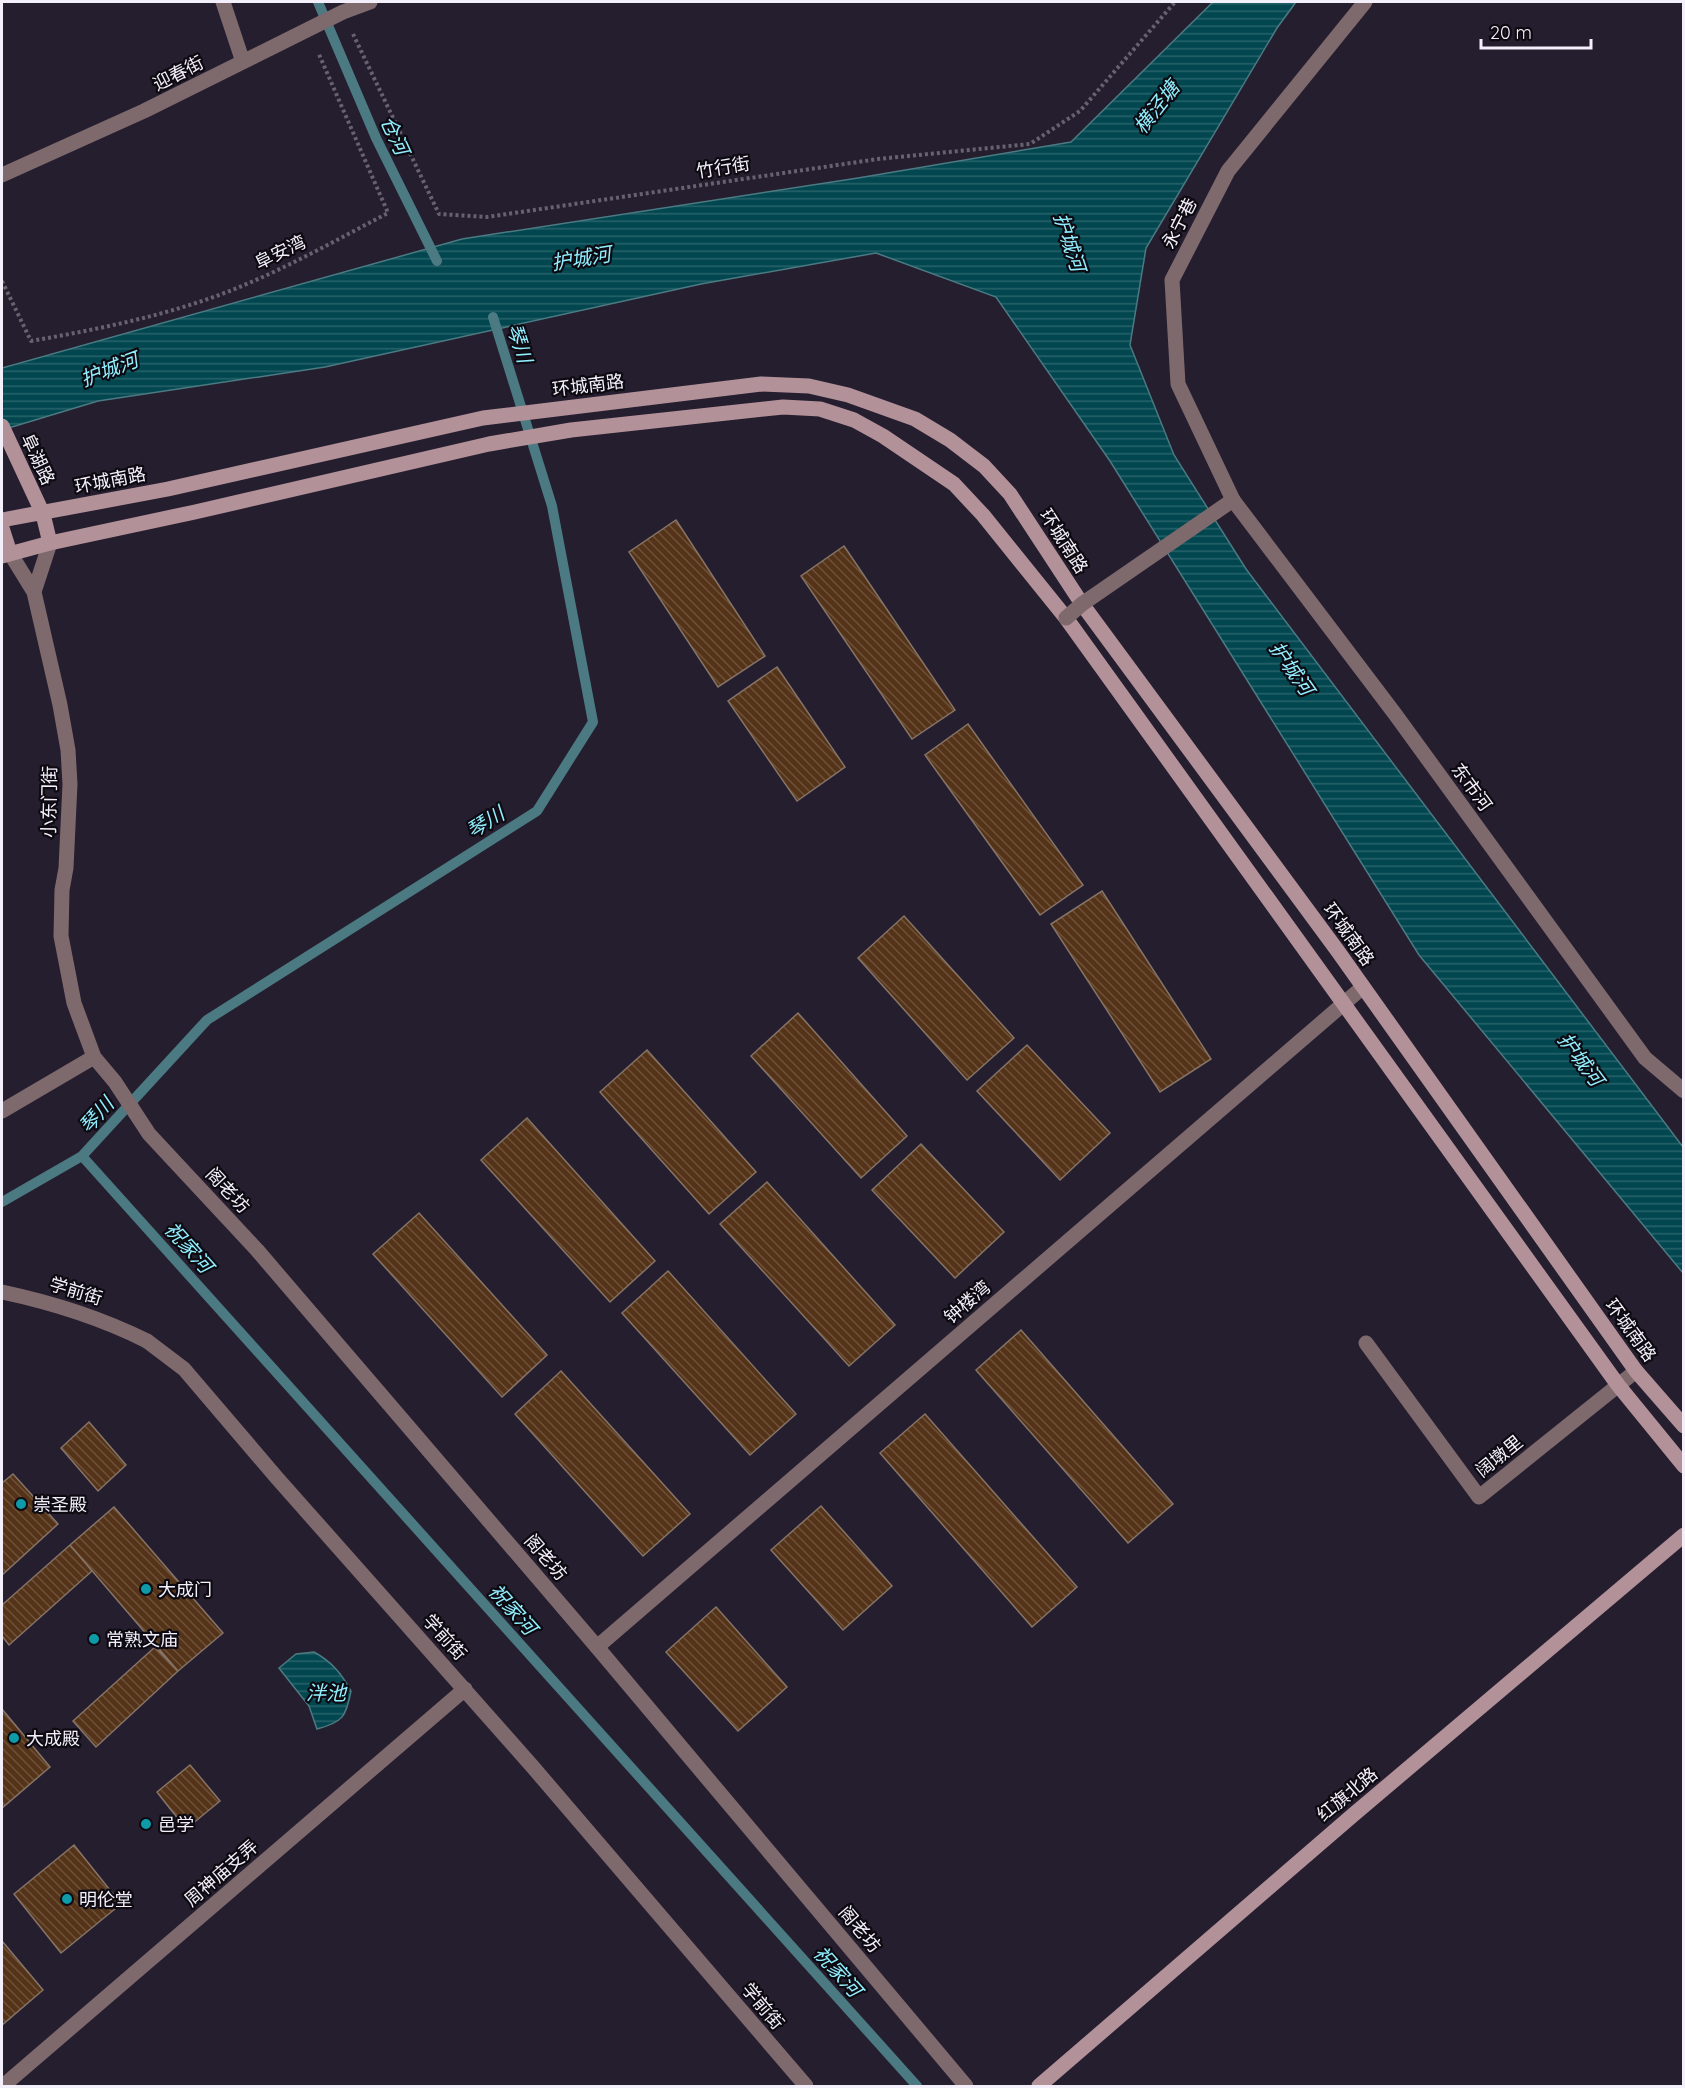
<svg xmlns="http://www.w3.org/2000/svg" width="1685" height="2088" viewBox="0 0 1685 2088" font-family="Quicksand,'Noto Sans SC',sans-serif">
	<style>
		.water { fill: url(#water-rules); stroke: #4b7a83; stroke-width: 1.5 }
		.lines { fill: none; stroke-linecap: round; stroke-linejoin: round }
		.stream { stroke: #4b7a83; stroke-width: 10 }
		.building { fill: url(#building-back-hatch); stroke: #867467; stroke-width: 1.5 }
		.path { stroke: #686270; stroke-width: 4; stroke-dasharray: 3 3; stroke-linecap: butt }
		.lane { stroke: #7e696d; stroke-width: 15 }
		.street { stroke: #7e696d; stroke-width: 15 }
		.secondary { stroke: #b39199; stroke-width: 15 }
		.lane-bridge { stroke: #7e696d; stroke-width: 15 }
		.culture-dot { fill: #0f9aa8; stroke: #0d0a11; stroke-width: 2 }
		.labels { text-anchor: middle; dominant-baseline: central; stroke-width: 4.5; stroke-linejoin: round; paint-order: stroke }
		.street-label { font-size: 18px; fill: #f4f0fb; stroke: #0d0a11 }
		.poi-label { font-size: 18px; fill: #f4f0fb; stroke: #0d0a11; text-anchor: start }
		.water-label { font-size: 20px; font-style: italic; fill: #91efff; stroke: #0d0a11 }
	</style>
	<defs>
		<pattern id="water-rules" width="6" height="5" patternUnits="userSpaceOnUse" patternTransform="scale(1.5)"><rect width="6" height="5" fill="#024750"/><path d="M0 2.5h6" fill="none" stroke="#28626a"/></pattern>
		<pattern id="building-back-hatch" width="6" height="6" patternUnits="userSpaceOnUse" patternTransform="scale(1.5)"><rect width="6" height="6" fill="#543318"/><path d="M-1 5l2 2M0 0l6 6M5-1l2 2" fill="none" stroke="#6d513a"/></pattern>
	</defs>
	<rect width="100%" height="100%" fill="#251e2e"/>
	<path class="water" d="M1213 2H1296L1277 28 1146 248 1130 345 1174 455 1246 569 1683 1147V1273L1419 955 1110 461 996 297 876 253 701 284 325 367 98 401 2 430V368L462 239 858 178 1071 142Z
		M314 1652C332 1662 341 1673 351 1691 346 1717 343 1722 317 1729L309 1706 279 1668 296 1654Z"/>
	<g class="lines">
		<path class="stream" d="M318 2 376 138 437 261
			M82 1156 917 2086
			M2 1202 82 1156 207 1020 537 811 593 722 552 506 493 317"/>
	</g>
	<path class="building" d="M676 520 765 656 718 687 629 552Z
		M844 546 955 710 912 739 801 576Z
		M777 667 845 767 797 801 728 701Z
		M968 724 1083 885 1040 915 925 755Z
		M1102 891 1211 1059 1160 1092 1051 924Z
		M904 916 1014 1038 967 1080 858 958Z
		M798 1013 907 1136 861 1178 751 1056Z
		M1027 1045 1110 1133 1060 1180 977 1091Z
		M647 1050 756 1172 709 1214 600 1092Z
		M527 1118 655 1261 610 1302 481 1160Z
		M921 1144 1004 1232 955 1278 872 1190Z
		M767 1182 895 1325 849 1366 720 1224Z
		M419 1213 547 1355 502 1397 373 1254Z
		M668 1271 796 1414 750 1455 622 1313Z
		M1021 1330 1173 1504 1128 1543 976 1370Z
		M561 1371 690 1514 643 1556 515 1414Z
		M925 1414 1077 1587 1032 1627 880 1453Z
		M89 1422 126 1465 98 1491 61 1448Z
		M13 1474 58 1524 2 1575V1483Z
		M821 1506 892 1586 843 1630 771 1550Z
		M114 1507 223 1633 178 1671 70 1545Z
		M70 1545 92 1571 9 1645 2 1636V1605Z
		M716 1607 787 1687 738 1731 666 1652Z
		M155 1647 178 1671 96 1747 73 1721Z
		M2 1709 50 1767 2 1808Z
		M190 1765 220 1801 186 1829 157 1792Z
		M74 1845 121 1904 61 1953 14 1894Z
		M2 1941 43 1990 2 2025Z"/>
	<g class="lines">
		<path class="path" d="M353 34 439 214 487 217 878 159 1030 144 1080 111 1175 2
			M2 281 31 341C105 328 180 313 249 283 296 263 342 237 388 213L318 52"/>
		<path class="lane" d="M223 2 243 62
			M2 175 144 111 343 12 370 2
			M1233 500 1178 384 1172 280 1228 171 1365 2
			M10 553 34 592 60 705 68 750 70 784 66 868 62 890 61 936 74 1003 94 1057 115 1082 149 1134 257 1250 597 1647 966 2086
			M34 592 50 543
			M2 1111 94 1057
			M2 1292C54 1303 99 1317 147 1341
			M1366 1343 1479 1497 1636 1371"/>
		<path class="street" d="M1233 500 1395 714 1645 1058 1684 1091
			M147 1341 184 1369 277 1478 532 1766 806 2086
			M597 1647 1363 987
			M3 2086 465 1689"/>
		<path class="secondary" d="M2 426 43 514 50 543
			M2 520 168 489 483 418 761 384 809 386 848 395 915 419 950 440 984 466 1010 494 1082 604 1337 950 1636 1371 1684 1426
			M2 528 10 553
			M2 556 50 543 195 512 489 444 571 430 783 407 820 409 854 420 883 436 954 484 983 515 1066 618 1618 1385 1684 1466
			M1039 2086 1353 1815 1684 1535"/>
		<path class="lane-bridge" d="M1066 618 1082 604 1233 500"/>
	</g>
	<g class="culture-dot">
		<circle cx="21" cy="1504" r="6"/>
		<circle cx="146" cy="1589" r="6"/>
		<circle cx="94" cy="1639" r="6"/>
		<circle cx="14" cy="1738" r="6"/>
		<circle cx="146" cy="1824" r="6"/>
		<circle cx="67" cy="1899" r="6"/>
	</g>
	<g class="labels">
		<g class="street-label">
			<text transform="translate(178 73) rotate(-27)">迎春街</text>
			<text transform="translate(723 167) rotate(-9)">竹行街</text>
			<text transform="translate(1179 223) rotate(-63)">永宁巷</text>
			<text transform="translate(280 252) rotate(-26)">阜安湾</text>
			<text transform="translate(588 385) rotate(-7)">环城南路</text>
			<text transform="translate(38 459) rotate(65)">阜湖路</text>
			<text transform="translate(110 480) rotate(-11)">环城南路</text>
			<text transform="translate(1064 541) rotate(57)">环城南路</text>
			<text transform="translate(1472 787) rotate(54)">东市河</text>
			<text transform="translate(49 802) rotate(-89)">小东门街</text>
			<text transform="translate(1349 934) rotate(54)">环城南路</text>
			<text transform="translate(228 1190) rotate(47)">阁老坊</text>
			<text transform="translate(76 1291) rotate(17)">学前街</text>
			<text transform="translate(967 1302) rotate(-41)">钟楼湾</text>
			<text transform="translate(1631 1330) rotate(54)">环城南路</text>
			<text transform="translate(1499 1456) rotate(-39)">阔墩里</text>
			<text transform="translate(546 1557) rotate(49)">阁老坊</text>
			<text transform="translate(445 1637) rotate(48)">学前街</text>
			<text transform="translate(1347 1794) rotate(-40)">红旗北路</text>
			<text transform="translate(221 1873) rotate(-41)">周神庙支弄</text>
			<text transform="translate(860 1929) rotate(50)">阁老坊</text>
			<text transform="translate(763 2006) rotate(50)">学前街</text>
		</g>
		<g class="poi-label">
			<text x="33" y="1504">崇圣殿</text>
			<text x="158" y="1589">大成门</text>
			<text x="106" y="1639">常熟文庙</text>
			<text x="26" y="1738">大成殿</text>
			<text x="158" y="1824">邑学</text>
			<text x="79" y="1899">明伦堂</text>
		</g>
		<g class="water-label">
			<text transform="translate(1156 107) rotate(-52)">横泾塘</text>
			<text transform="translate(395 135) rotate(65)">仓河</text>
			<text transform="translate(1070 242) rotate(72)">护城河</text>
			<text transform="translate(581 258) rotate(-9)">护城河</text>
			<text transform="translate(520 343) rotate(72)">琴川</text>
			<text transform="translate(109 369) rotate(-21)">护城河</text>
			<text transform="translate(1292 668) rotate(55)">护城河</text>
			<text transform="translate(485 822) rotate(-32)">琴川</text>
			<text transform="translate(1581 1059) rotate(53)">护城河</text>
			<text transform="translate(96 1115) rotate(-48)">琴川</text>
			<text transform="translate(189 1247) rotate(48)">祝家河</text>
			<text transform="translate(513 1609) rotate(48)">祝家河</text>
			<text x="326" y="1692">泮池</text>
			<text transform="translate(838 1971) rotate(48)">祝家河</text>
		</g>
	</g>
	<rect width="1685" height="2088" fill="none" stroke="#f4f0fb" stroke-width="6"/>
	<path d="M1481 39v9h110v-9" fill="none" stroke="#f4f0fb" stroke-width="3"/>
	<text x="1490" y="39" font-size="18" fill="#f4f0fb" stroke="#0d0a11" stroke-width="4.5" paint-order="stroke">20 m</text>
</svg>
